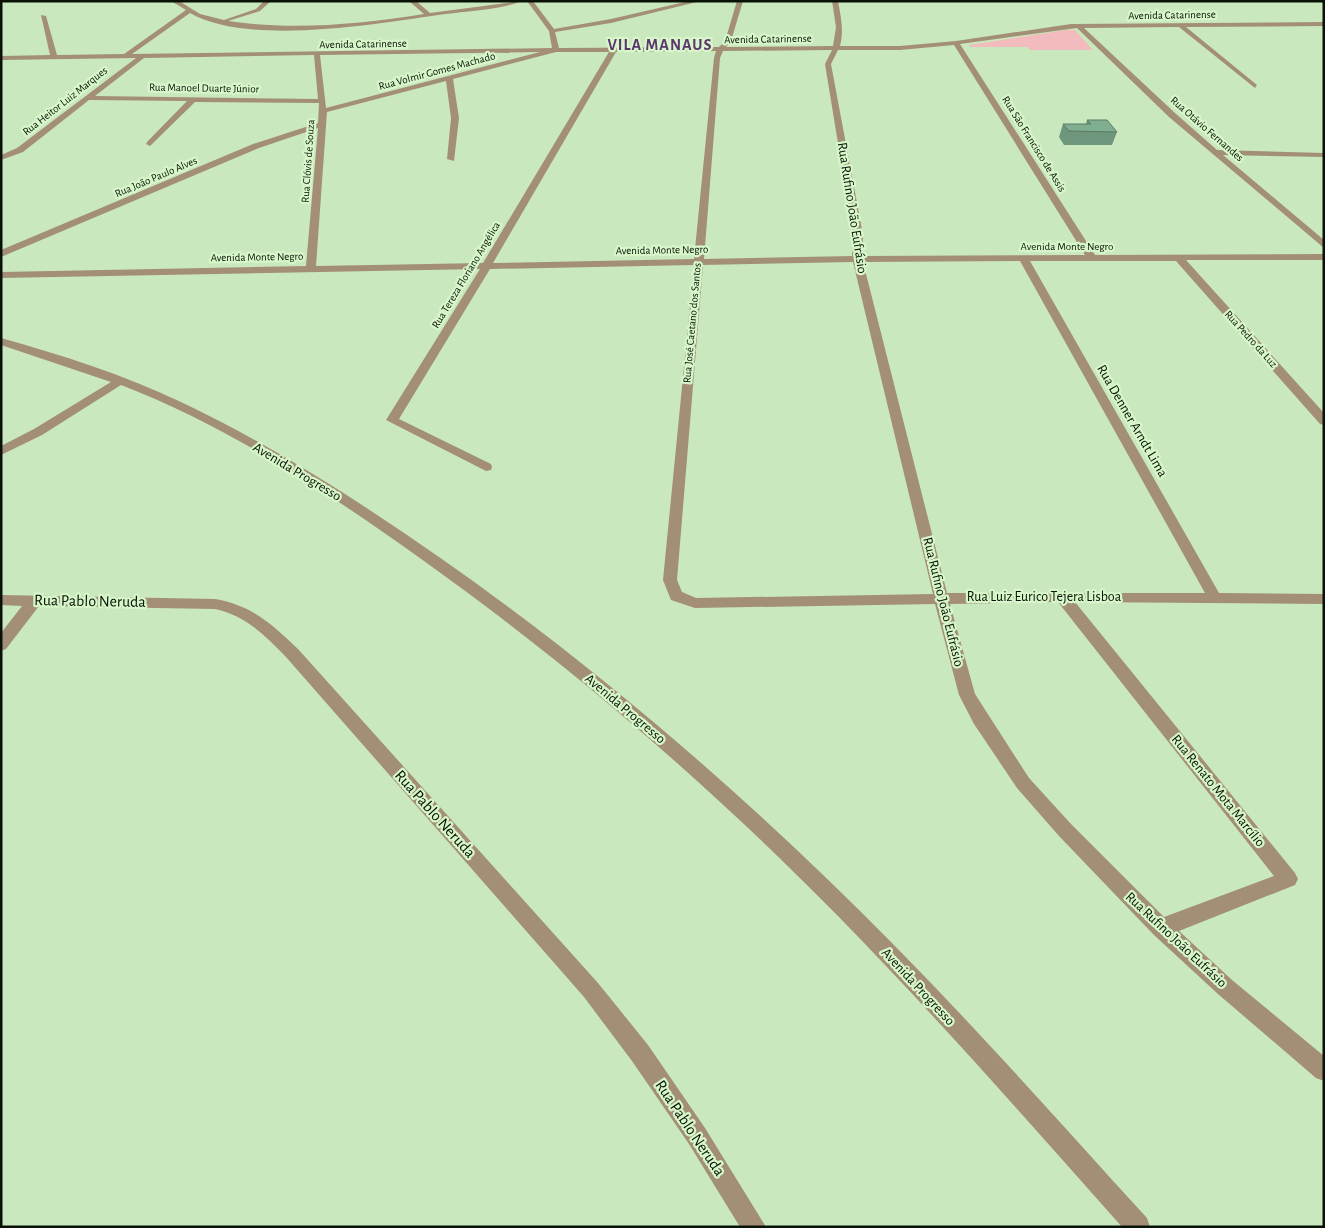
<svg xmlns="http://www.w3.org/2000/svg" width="1325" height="1228" viewBox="0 0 1325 1228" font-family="'Alegreya Sans',sans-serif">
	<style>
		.green { fill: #f2bbbd }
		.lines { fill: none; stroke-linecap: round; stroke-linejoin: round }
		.minor { fill: #a38f75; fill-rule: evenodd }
		.wall { fill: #6e967c }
		.building { fill: #80ae90; stroke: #5a7a65 }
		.labels { text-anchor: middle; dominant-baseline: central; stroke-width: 4.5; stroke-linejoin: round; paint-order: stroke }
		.far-street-label { font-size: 11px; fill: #091305; stroke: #d7f6ca }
		.street-label { font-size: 14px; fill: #091305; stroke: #d7f6ca }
		.far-district-label { font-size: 16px; font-weight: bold; letter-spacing: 1px; fill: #5c356c; stroke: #d7f6ca }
		.near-street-label { font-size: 16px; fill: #091305; stroke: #d7f6ca }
	</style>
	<rect width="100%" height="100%" fill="#cae8bd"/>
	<path class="green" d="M1066 30H1075L1093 50H1030L1028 47H970L969 45Z"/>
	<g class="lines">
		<path class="minor" d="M171 1H179L200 14 224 20 256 9 264 1H271L260 11 228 21C294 31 359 24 424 14L409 1H416L430 13 521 1C502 10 467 11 446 14 380 23 249 47 190 13L132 54 552 48 549 31 527 1H533L554 29 611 19 689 1H701L611 23 555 32 559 48 719 47 725 41 737 1H743L731 41 726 47 833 46 836 27 832 1H838C841 17 844 31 840 46H900L956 41 1071 24 1324 22V26L1186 27 1257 85 1255 88 1179 27 1084 28 1175 113 1217 150 1324 153V157L1223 155 1324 240V248L1169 117 1077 28 960 44 1095 255 1324 254V260H1186L1324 413V425L1320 424 1176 261H1030L1219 593 1324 594V604L1075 602 1295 873 1298 879 1295 885 1179 931 1232 980 1324 1056V1081L1316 1078 1218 994 1154 935 1059 836 1017 788 974 724 959 695 935 604 695 608 671 600 663 580 694 265 490 269 399 419 491 464 492 467 491 470 486 471 386 420 480 269 1 278V272L306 266 318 128 259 148 1 257V250L253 144 318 123 319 103 195 102 150 146 146 144 147 142 187 101 89 100 23 152 1 160V155L17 148 136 58 1 60V56L50 55 41 15 46 16 57 55 124 54 186 10ZM954 45 1085 255 862 256 863 235 831 64 838 50H900ZM832 50 825 64 853 235 852 256 704 259 720 58 723 51ZM716 51 714 58 694 259 493 263 616 52ZM540 52 326 108 320 55ZM556 52H609L483 263 316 266 327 112 446 81 451 118 447 159 454 161 459 118 453 79ZM314 55 318 99 95 96 144 58ZM1020 261 1205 593H947L863 262ZM853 262 933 594 696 598 682 592 677 580 703 265ZM1058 602 1274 876 1164 917 1071 824 1029 778 975 694 950 604Z
			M1 338C62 355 124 375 181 402 272 445 357 500 439 557 602 671 753 802 892 943 980 1032 1063 1126 1147 1218L1150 1227H1122C1028 1121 935 1015 836 914 709 785 571 666 424 561 329 493 230 427 121 385L42 435 1 455V446L34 429 111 382 1 345Z
			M1 595 215 599C251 605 272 624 298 649L598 983 648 1045 705 1128 766 1227H740L689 1144 632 1061 584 997 286 657C265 635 246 616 215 609L39 606 6 649 1 651V633L22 606 1 605Z"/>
	</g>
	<path class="wall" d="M1087 120 1117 132 1112 145H1064L1059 137 1063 124H1086Z"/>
	<path class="building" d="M1087 120H1107L1117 132 1069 131 1063 124H1091Z"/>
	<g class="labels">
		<g class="far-street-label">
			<text transform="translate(1172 15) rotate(-1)">Avenida Catarinense</text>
			<text transform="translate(768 39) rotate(-1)">Avenida Catarinense</text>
			<text transform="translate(363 44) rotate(-1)">Avenida Catarinense</text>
			<text transform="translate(437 71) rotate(-15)">Rua Volmir Gomes Machado</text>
			<text transform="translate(204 88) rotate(1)">Rua Manoel Duarte Júnior</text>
			<text transform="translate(65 101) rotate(-38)">Rua Heitor Luiz Marques</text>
			<text transform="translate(1207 129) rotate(41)">Rua Otávio Fernandes</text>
			<text transform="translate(1034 144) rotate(58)">Rua São Francisco de Assis</text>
			<text transform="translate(308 161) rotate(-86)">Rua Clóvis de Souza</text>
			<text transform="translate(156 177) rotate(-23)">Rua João Paulo Alves</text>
			<text x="1067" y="246">Avenida Monte Negro</text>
			<text transform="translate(662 250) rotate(-1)">Avenida Monte Negro</text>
			<text transform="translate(257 257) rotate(-1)">Avenida Monte Negro</text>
			<text transform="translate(466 275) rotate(-59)">Rua Tereza Floriano Angélica</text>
			<text transform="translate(692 323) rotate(-85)">Rua José Caetano dos Santos</text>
			<text transform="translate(1251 339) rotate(48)">Rua Pedro da Luz</text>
		</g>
		<g class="street-label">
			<text transform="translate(852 208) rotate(81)">Rua Rufino João Eufrásio</text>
			<text transform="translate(1132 421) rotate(60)">Rua Denner Arndt Lima</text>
			<text transform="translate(297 472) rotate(31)">Avenida Progresso</text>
			<text x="1044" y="597">Rua Luiz Eurico Tejera Lisboa</text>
			<text transform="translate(943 602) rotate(76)">Rua Rufino João Eufrásio</text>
			<text transform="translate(625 709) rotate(40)">Avenida Progresso</text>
			<text transform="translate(1218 791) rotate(51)">Rua Renato Mota Marcílio</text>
			<text transform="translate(1176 940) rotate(43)">Rua Rufino João Eufrásio</text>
			<text transform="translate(918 987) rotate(47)">Avenida Progresso</text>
		</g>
		<g class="far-district-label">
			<text x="660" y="45">VILA MANAUS</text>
		</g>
		<g class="near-street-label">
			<text transform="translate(90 601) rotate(1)">Rua Pablo Neruda</text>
			<text transform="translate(435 814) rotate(48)">Rua Pablo Neruda</text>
			<text transform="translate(690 1128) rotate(56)">Rua Pablo Neruda</text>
		</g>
	</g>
	<rect width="1325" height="1228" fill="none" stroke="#091305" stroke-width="5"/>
</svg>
